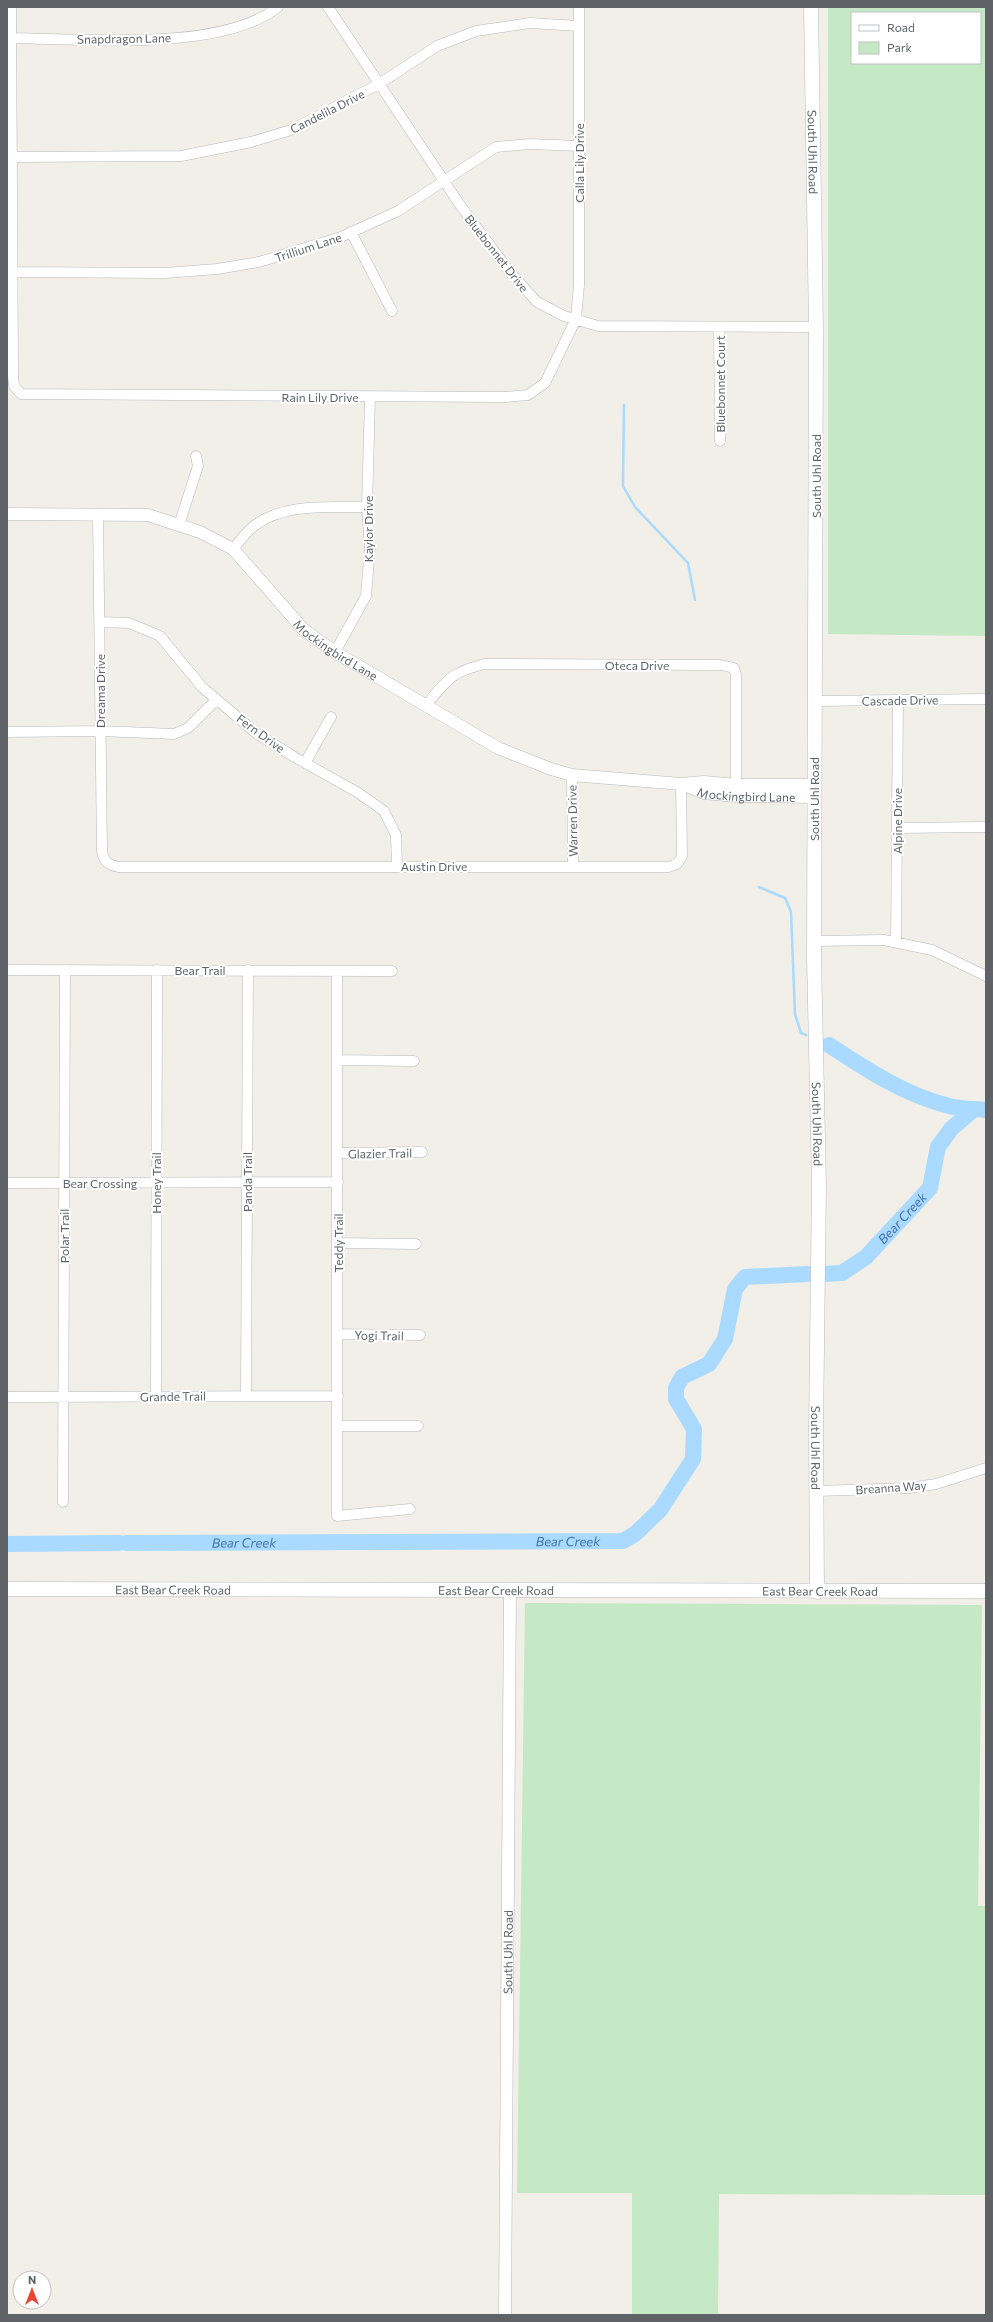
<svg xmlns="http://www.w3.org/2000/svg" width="993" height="2322" viewBox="0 0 993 2322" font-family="Commissioner,sans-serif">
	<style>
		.green { fill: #c5e8c5; fill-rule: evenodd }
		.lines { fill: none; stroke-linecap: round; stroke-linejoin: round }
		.stream { stroke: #aadaff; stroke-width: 2.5 }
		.river { stroke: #aadaff; stroke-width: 16 }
		.minor-casing { stroke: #b5b8bc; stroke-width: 11 }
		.tertiary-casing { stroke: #b5b8bc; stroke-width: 13 }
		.secondary-casing { stroke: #b6babf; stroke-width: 15 }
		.minor { stroke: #fff; stroke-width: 10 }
		.tertiary { stroke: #fff; stroke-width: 12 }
		.secondary { stroke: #fff; stroke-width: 14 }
		.labels { text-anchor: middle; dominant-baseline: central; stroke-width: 4; stroke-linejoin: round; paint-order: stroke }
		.street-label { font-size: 12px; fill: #5f6368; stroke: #fff }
		.water-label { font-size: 13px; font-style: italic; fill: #4174aa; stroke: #fff }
	</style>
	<rect width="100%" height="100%" fill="#f1efe8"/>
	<path class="green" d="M828 7H986V636L828 634ZM852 13H980V63H852Z
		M525 1603 982 1605 978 1906H986V2195L719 2194 718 2315H632V2193H517Z"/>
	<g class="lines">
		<path class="stream" d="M624 405 623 486 635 507 688 563 695 600
			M759 887 785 898 791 912 795 1014 801 1033 806 1035"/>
		<g class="river">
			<path d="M829 1045C867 1070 905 1095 949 1106 961 1109 974 1109 986 1110"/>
			<path id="s1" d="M824 1274 842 1273 866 1257 930 1188 938 1147 951 1129 974 1109"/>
			<path id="s2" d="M127 1543 623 1541 635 1534 660 1510 693 1459 694 1429 676 1399V1388L682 1377 709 1364 725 1339 735 1289 745 1277 807 1274"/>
			<path d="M7 1544 119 1543"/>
		</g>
		<defs>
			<path id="minor" d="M11 7 13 376 14 386 21 394 506 397 528 395 545 383 576 319 579 285V7
				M328 7 460 205 509 271 537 302 564 316 598 326 816 327
				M12 38C83 39 222 52 278 7
				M12 157 181 156 251 142 291 130 379 84 437 46 476 31 530 23 579 26
				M351 232 392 311
				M13 272 165 273 217 269 259 262 341 237 398 211 496 147 530 144 579 146
				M719 327 720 441
				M98 514 102 851C104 862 108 865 119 867H668L677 864 682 856 681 784
				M179 525 198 466 196 456
				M233 549C239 542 246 532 254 526 285 502 330 508 367 507
				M100 622 129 623 160 636 202 687 256 733 296 758 357 792 384 811 396 835 397 866
				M335 652 366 596 370 548 367 507 370 397
				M814 701 986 699
				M426 705C448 679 450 673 484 664L721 665 734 668 736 675V792
				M7 732 100 731 174 734 188 728 216 700
				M305 763 331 717
				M572 775 573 867
				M897 828 986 827
				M814 941 884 940 932 950 986 976
				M896 942 898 700
				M7 970 392 971
				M337 971V1516L410 1509
				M337 1060 414 1061
				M338 1153 422 1152
				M7 1183 338 1182
				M338 1243 416 1244
				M338 1334 420 1335
				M246 1395 248 970
				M156 1396 157 970
				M7 1397 338 1396
				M338 1426H418
				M817 1491 909 1488 936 1484 986 1468
				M63 1502 65 970"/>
			<g id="tertiary">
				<path id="s3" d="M7 514 148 515 200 532 233 549 304 630 335 652 498 748 551 769 572 775 681 784 704 782 736 785H814"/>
				<path id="s4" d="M684 785 704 793 736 796 814 797"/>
				<path id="s5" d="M505 2315 510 1590"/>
			</g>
			<g id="secondary">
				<path id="s6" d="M811 7 816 327 814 957 819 1185 816 1429 817 1592"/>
				<path id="s7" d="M7 1589 986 1591"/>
			</g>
		</defs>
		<use href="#minor" class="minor-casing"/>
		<use href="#tertiary" class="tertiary-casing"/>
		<use href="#secondary" class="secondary-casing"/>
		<use href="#minor" class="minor"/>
		<use href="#tertiary" class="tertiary"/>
		<use href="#secondary" class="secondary"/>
	</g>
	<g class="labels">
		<g class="street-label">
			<text transform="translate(124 38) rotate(-1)">Snapdragon Lane</text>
			<text transform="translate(327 111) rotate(-27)">Candelila Drive</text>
			<text stroke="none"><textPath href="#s6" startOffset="145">South Uhl Road</textPath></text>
			<text transform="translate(579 163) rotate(-90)">Calla Lily Drive</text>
			<text transform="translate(308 247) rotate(-18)">Trillium Lane</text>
			<text transform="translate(497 253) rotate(52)">Bluebonnet Drive</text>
			<text transform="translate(720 384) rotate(-90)">Bluebonnet Court</text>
			<text x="320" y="397">Rain Lily Drive</text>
			<text transform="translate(816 476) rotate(-90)">South Uhl Road</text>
			<text transform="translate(368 529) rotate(-90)">Kaylor Drive</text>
			<text stroke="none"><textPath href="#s3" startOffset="378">Mockingbird Lane</textPath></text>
			<text x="637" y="665">Oteca Drive</text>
			<text transform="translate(100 691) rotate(-90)">Dreama Drive</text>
			<text transform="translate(900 700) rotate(-1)">Cascade Drive</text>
			<text transform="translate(261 733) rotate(36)">Fern Drive</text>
			<text stroke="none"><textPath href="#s4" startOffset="64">Mockingbird Lane</textPath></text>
			<text transform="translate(814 799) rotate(-90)">South Uhl Road</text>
			<text transform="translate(572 821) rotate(-91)">Warren Drive</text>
			<text transform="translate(897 821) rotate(-90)">Alpine Drive</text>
			<text x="434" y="866">Austin Drive</text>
			<text x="200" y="970">Bear Trail</text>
			<text stroke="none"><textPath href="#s6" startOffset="1117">South Uhl Road</textPath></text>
			<text transform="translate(380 1153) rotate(-1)">Glazier Trail</text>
			<text transform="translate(247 1182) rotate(-90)">Panda Trail</text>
			<text x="100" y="1183">Bear Crossing</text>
			<text transform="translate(156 1183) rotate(-90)">Honey Trail</text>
			<text transform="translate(64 1236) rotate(-90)">Polar Trail</text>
			<text transform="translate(338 1243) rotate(-90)">Teddy Trail</text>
			<text transform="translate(379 1335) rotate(1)">Yogi Trail</text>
			<text transform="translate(173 1396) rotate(-1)">Grande Trail</text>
			<text stroke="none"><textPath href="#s6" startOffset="1441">South Uhl Road</textPath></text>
			<text transform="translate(891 1487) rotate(-4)">Breanna Way</text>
			<text stroke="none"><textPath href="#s7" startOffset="166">East Bear Creek Road</textPath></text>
			<text stroke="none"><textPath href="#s7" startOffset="489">East Bear Creek Road</textPath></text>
			<text stroke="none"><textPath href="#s7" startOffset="813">East Bear Creek Road</textPath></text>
			<text stroke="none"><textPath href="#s5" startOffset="363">South Uhl Road</textPath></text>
		</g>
		<g class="water-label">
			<text stroke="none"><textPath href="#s1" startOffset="100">Bear Creek</textPath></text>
			<text stroke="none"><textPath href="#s2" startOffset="441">Bear Creek</textPath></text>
			<text stroke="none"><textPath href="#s2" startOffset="117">Bear Creek</textPath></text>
		</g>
	</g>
	<rect width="993" height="2322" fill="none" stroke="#5f6368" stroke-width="16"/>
	<rect x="851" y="12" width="130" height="52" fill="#ffffff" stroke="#bfc1c3"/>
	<rect x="859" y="25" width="20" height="6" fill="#ffffff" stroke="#bfc1c3"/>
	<text x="887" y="32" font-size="12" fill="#5f6368">Road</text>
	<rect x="859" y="42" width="20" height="12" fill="#c5e8c5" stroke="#bfc1c3"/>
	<text x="887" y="52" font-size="12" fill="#5f6368">Park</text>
	<g transform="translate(32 2290)"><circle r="19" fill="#ffffff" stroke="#bfc1c3"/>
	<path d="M0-3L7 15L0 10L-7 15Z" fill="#ea4335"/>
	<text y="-6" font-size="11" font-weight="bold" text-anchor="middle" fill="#5f6368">N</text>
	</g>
</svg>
